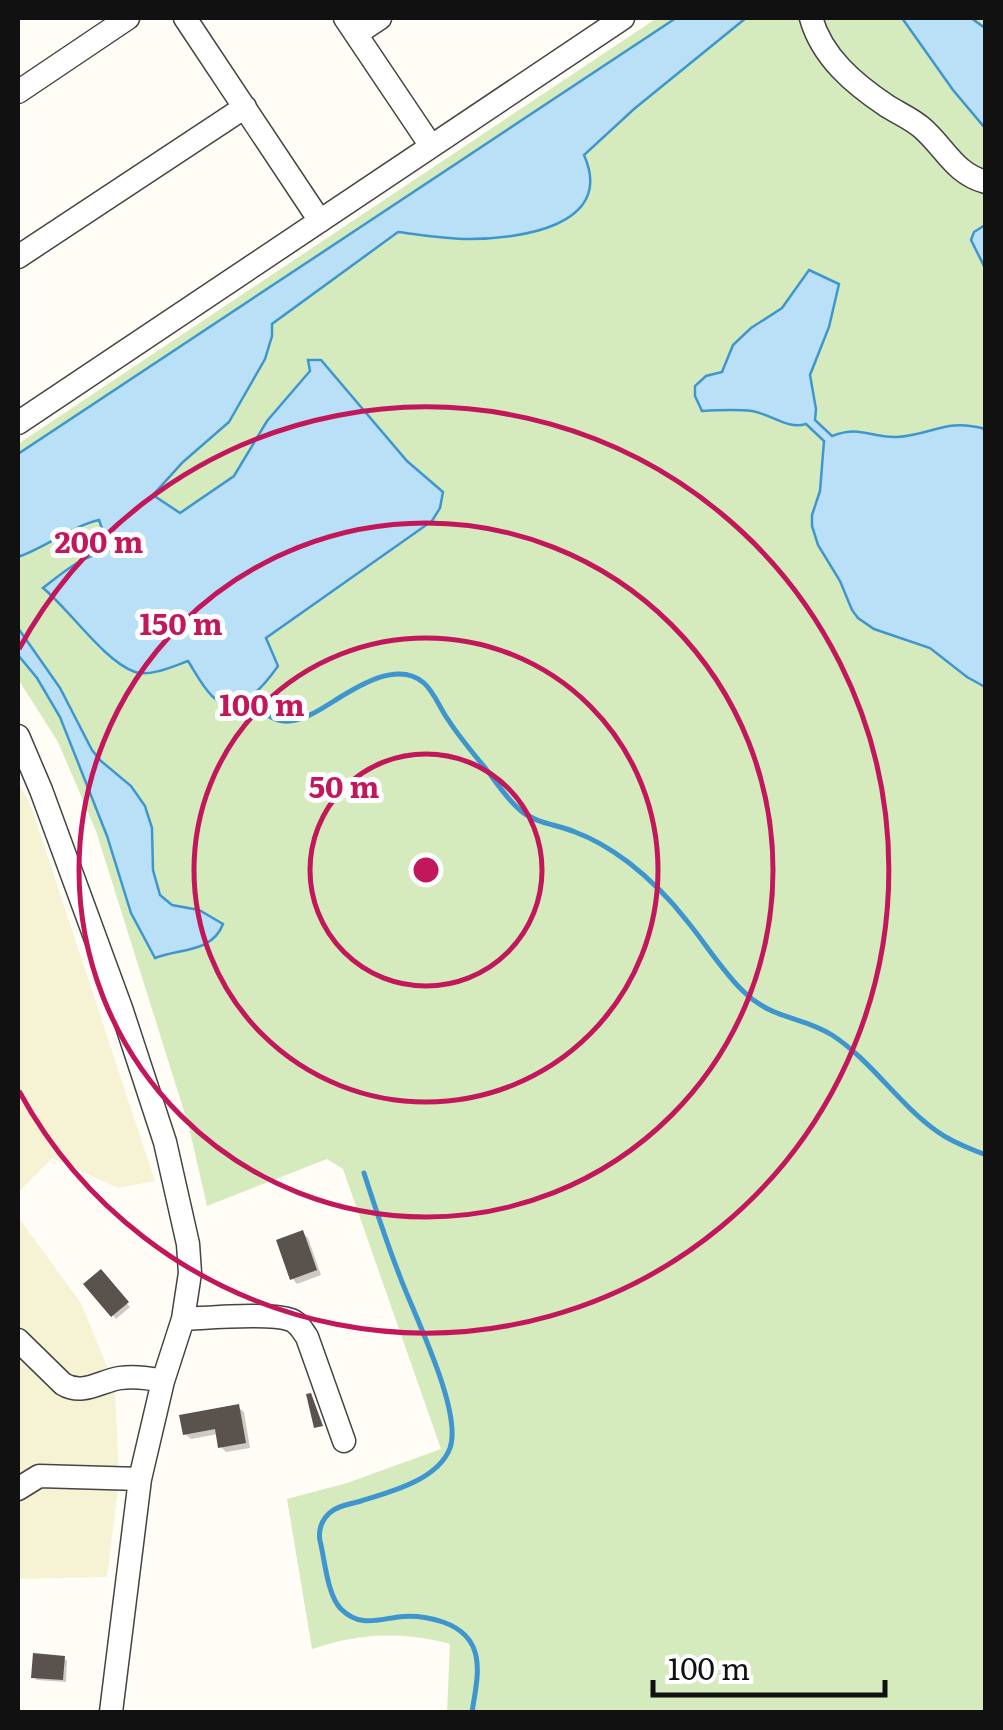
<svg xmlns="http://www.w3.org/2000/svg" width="1003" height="1730" viewBox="0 0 1003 1730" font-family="Literata,serif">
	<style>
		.farmland { fill: #f6f3d4 }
		.green { fill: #d5ebbd }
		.water { fill: #b9e0f7; stroke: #3f96cf; stroke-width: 2.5 }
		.shadow { fill: #0003 }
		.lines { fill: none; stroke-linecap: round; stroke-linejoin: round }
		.stream { stroke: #3f96cf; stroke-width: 5 }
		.building { fill: #5a524d }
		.minor-casing { stroke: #444; stroke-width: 25 }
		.minor { stroke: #fff; stroke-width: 22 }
		.ring { fill: none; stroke: #c2185b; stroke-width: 5 }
		.centre { fill: #c2185b; stroke: #fff; stroke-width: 5 }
		.ring-label { font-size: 30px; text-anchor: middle; font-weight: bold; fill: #c2185b; stroke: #fff; stroke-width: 10; stroke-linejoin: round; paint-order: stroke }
	</style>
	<rect width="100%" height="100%" fill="#fffdf5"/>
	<path class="farmland" d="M18 783 30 803 155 1181 118 1188 52 1158 18 1193Z
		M18 1217 81 1303 115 1386 119 1480 107 1577 18 1579Z"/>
	<path class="green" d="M657 18H985V1712H447L450 1644C402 1631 359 1633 312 1649L287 1499 347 1483 441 1449 343 1169 327 1159 207 1206 189 1127 96 831 58 742 18 679V444Z"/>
	<path class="water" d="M676 18H746L634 109 584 155C616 227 517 239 469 239 445 239 422 235 398 232L272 324V336L265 359 229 422 183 462 153 495 180 513 234 476 267 421 310 371 308 360H321L407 461 443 492 440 508 432 521 266 638 278 666C264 686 237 720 212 696 202 686 195 672 188 661 174 666 150 677 135 672 104 661 70 610 43 588 65 571 81 556 110 551L99 520C72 526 45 548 18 557V454Z
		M902 18H971L985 28V128L953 90Z
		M985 225V268L971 240 974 232Z
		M809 270 839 284 829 327 810 375 816 409 815 420 832 436C861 425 870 438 897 437 932 435 945 418 985 429V687L967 677 930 648 874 629 858 618 852 610 840 581 818 545 812 526V515L820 491 824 441 806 424C788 430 771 414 752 411 735 409 718 410 702 411L695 396V386L706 376 722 372 733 345 751 328 782 308Z
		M18 628 60 688 92 750 101 761 131 786 145 806 152 828 153 870 160 895 172 905 199 910 223 924C212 953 180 948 155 958L131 913 107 836 60 717 37 678 18 655Z"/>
	<path class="shadow" d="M303 1233 308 1238 321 1275 297 1284 292 1278Z
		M101 1272 130 1307 116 1319 87 1284Z
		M238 1407 244 1412 250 1448 226 1452 220 1446 218 1434 191 1439 185 1434Z
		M64 1658 67 1661 66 1682 37 1680 34 1677Z"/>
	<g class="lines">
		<path class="stream" d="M249 697C278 735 301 722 334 701 358 686 398 660 424 683 435 693 440 709 449 721 460 738 473 753 486 769 497 783 506 798 520 810 536 824 556 824 575 832 594 839 612 850 628 862 650 879 670 899 687 921 706 944 722 971 744 992 773 1020 802 1016 832 1035 872 1061 899 1105 938 1132 953 1143 969 1148 986 1155
			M364 1173C375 1207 386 1241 399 1274 413 1313 463 1411 450 1448 438 1480 390 1492 361 1501 351 1504 340 1505 332 1511 321 1519 317 1532 321 1545 325 1563 328 1596 341 1609 359 1627 376 1620 398 1617 413 1615 428 1617 443 1622 488 1638 478 1675 472 1712"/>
	</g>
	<path class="building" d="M303 1230 317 1270 290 1280 276 1240Z
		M101 1269 129 1302 111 1317 83 1284Z
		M311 1393 323 1426 314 1428 306 1394Z
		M239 1404 246 1443 218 1448 215 1429 183 1435 179 1415Z
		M33 1653 65 1656 63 1680 31 1678Z"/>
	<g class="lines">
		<defs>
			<path id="minor" d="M185 18 320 221
				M345 18 431 146
				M811 18C822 57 854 84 887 106 898 113 910 118 921 127 944 146 954 174 986 182
				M356 34 380 18
				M18 92 128 18
				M18 257 245 107
				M18 423 623 18
				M18 736 41 790 121 1008 165 1142 188 1244 190 1273 183 1319 163 1381 140 1479 111 1712
				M183 1319C208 1318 270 1312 291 1320 299 1323 302 1330 307 1337L344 1441
				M18 1340 63 1384C83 1396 100 1381 120 1378 135 1376 149 1378 163 1381
				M18 1489 39 1476 140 1479"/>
		</defs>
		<use href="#minor" class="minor-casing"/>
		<use href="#minor" class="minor"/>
	</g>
	<g class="ring">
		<circle cx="426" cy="870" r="116"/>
		<circle cx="426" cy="870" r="232"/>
		<circle cx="426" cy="870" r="347"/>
		<path d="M19 649A463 463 0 1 1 19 1091"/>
	</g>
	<circle cx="426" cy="870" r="15" class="centre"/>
	<g class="ring-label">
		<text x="99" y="553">200 m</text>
		<text x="181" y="635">150 m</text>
		<text x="262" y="716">100 m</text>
		<text x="344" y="798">50 m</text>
	</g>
	<rect width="1003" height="1730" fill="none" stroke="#111111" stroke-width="40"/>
	<path d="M653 1680v15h232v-15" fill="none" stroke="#111111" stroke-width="5"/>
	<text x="668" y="1680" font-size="30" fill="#111111" stroke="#ffffff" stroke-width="8" paint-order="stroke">100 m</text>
</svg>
